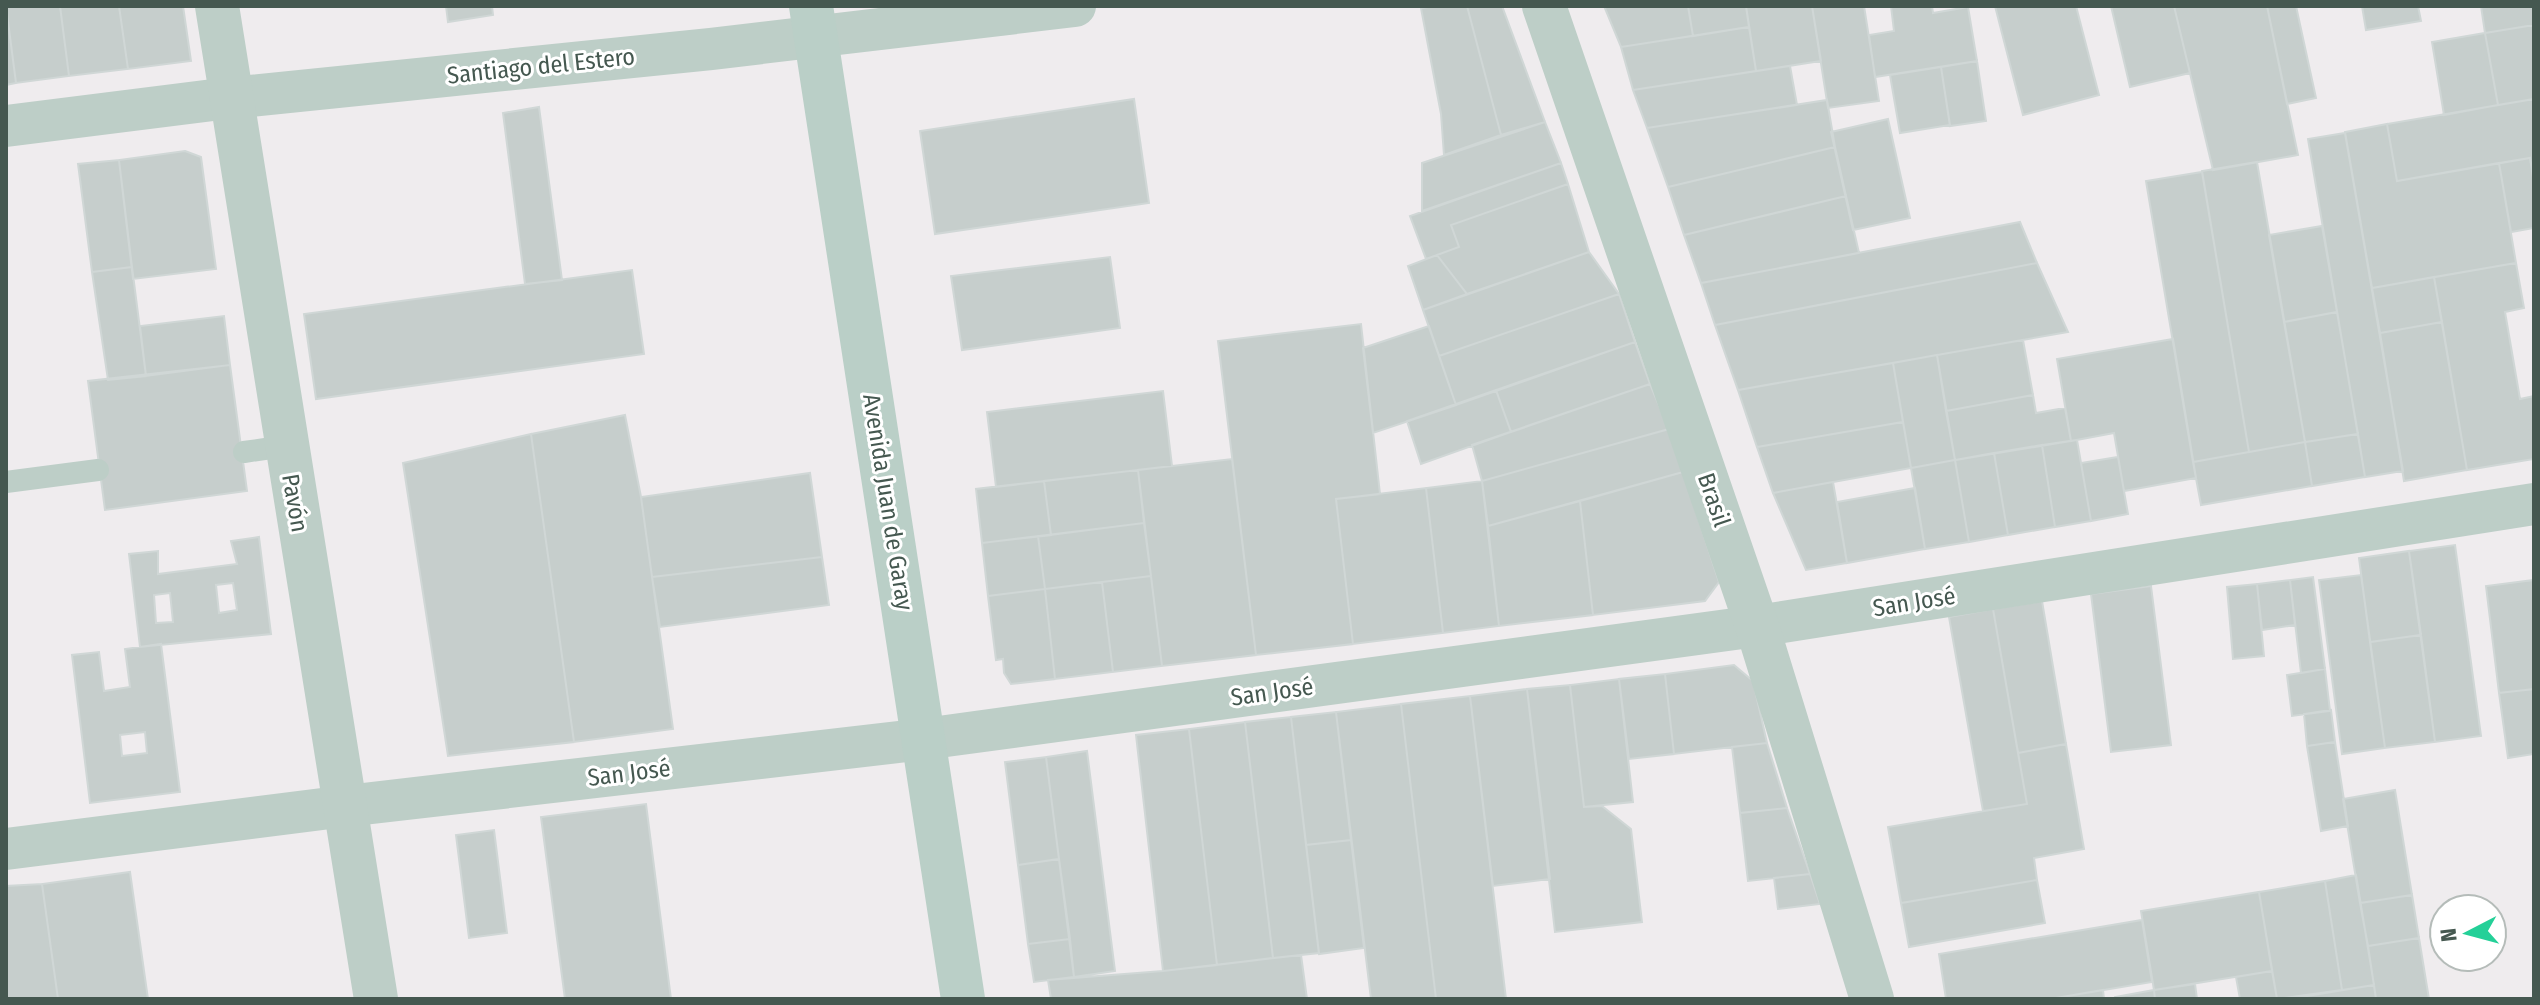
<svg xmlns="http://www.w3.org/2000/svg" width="2540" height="1005" viewBox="0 0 2540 1005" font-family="'Fira Sans Condensed',sans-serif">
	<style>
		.building { fill: #c6cecc; stroke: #d0d7d6; stroke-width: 2; fill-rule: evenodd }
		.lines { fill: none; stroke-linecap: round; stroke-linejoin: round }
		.service { stroke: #bdcec7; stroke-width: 22 }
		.minor { stroke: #bdcec7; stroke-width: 42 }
		.tertiary { stroke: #bdcec7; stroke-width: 44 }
		.secondary { stroke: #bacfc7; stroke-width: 44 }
		.labels { text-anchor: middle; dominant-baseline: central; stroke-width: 6; stroke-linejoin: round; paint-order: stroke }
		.street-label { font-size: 24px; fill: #455850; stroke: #fff }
	</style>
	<rect width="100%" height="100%" fill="#efecee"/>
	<path class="building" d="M6 6H60L69 76 16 83Z
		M6 6 16 83 6 85Z
		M60 6H119L128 69 69 76Z
		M119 6H183L191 61 128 69Z
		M446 6H492L493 15 448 22Z
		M1435 6H1467L1501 135 1444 155 1441 114 1421 8Z
		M1467 6H1502L1545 122 1501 135Z
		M1604 6H1688L1693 36 1621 47Z
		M1688 6H1746L1749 27 1693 36Z
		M1746 6H1812L1821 61 1756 71Z
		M1812 6H1864L1879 101 1828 108Z
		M1891 6H1932L1933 13 1968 7 1977 61 1875 77 1869 35 1894 31Z
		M1995 6H2076L2099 95 2023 115Z
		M2111 6H2174L2190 73 2130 87Z
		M2174 6H2267L2298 155 2213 170Z
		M2267 6H2296L2316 98 2287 104Z
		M2362 6H2418L2421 21 2366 30Z
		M2481 6H2534V25L2485 33Z
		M2534 25V99L2498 105 2485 33Z
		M1749 27 1756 71 1633 90 1621 47Z
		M2485 33 2498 105 2444 115 2432 42Z
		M1977 61 1986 121 1950 126 1941 67Z
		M1790 66 1797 105 1647 128 1633 90Z
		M1941 67 1950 125 1900 133 1890 75Z
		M1134 99 1149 203 935 234 920 131Z
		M2534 99V178L2530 158 2397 181 2387 124Z
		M1827 100 1835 147 1668 187 1647 128Z
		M539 107 562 280 525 284 503 113Z
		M1888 119 1910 218 1853 230 1831 132Z
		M1545 122 1561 163 1422 211V163Z
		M2387 124 2397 181 2499 163 2516 263 2372 288 2345 132Z
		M2345 133 2403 471 2365 477 2308 139Z
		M1835 147 1846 196 1684 235 1668 187Z
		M185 151 201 157 216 269 133 279 119 160Z
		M2530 158 2534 184V228L2511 232 2499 163Z
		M119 160 132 267 92 272 78 164Z
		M2257 162 2305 442 2249 452 2202 171Z
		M1561 163 1568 184 1451 225 1459 247 1426 259 1410 216Z
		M2202 172 2249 452 2193 462 2146 181Z
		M1568 184 1589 252 1467 294 1437 255 1459 247 1451 225Z
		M1846 196 1859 253 1701 283 1684 235Z
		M2020 222 2037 263 1715 325 1701 283Z
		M2322 226 2337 312 2284 322 2269 235Z
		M1589 252 1619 294 1439 356 1423 310Z
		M1437 255 1467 294 1423 310 1408 266Z
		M1110 257 1120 328 962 350 951 276Z
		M2037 263 2068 332 1738 390 1715 325Z
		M2516 263 2524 308 2505 312 2520 399 2534 396V459L2467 470 2434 277Z
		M132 267 146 376 108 380 92 272Z
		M632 270 644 354 316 399 304 314Z
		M2434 277 2442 322 2380 333 2372 288Z
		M1619 294 1635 342 1456 405 1439 356Z
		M2337 312 2358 434 2305 442 2284 322Z
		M224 316 230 365 146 376 140 326Z
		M2442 322 2467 470 2404 481 2380 333Z
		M1361 324 1380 494 1336 499 1353 644 1256 655 1218 341Z
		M1429 326 1456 405 1373 433 1363 348Z
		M2173 339 2196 478 2124 491 2114 433 2071 441 2057 359Z
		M2023 340 2033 395 1946 411 1937 355Z
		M1635 342 1650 384 1511 432 1496 390Z
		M1937 355 1955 460 1911 468 1893 363Z
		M1893 363 1903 422 1757 447 1738 390Z
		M230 365 247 491 105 510 88 381Z
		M1650 384 1669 429 1482 481 1472 445Z
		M1496 390 1511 432 1421 464 1407 421Z
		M1163 391 1172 466 996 487 987 412Z
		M2033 395 2036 413 2065 408 2071 441 1955 460 1946 411Z
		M625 415 641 497 673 729 574 742 531 434Z
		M1903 422 1911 468 1773 493 1757 447Z
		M1669 429 1683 472 1488 526 1482 481Z
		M531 434 574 742 448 756 403 463Z
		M2358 434 2365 477 2312 486 2305 442Z
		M2077 440 2091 521 2055 527 2042 445Z
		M2305 442 2312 486 2201 505 2193 462Z
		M2042 445 2055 527 2008 535 1994 453Z
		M1994 453 2008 535 1969 542 1955 460Z
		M2118 457 2128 514 2091 521 2081 463Z
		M1232 459 1256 655 1162 666 1138 470Z
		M1955 460 1969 542 1925 549 1911 468Z
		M1138 470 1144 523 1051 535 1044 481Z
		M1683 472 1719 582 1705 601 1593 615 1580 501Z
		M810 473 822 557 652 577 641 497Z
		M1044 481 1051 535 982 543 976 489Z
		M1482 481 1499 626 1443 633 1426 488Z
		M1833 482 1847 563 1806 570 1773 493Z
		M1426 488 1443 633 1353 644 1336 499Z
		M1915 488 1925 549 1847 563 1837 502Z
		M1580 501 1593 615 1499 626 1488 526Z
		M1144 523 1151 576 1045 589 1038 536Z
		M1038 536 1045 589 988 596 982 543Z
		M259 537 271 634 140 647 129 554 158 551V574L237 564 231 541ZM233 583 237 610 219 613 216 585ZM170 593 173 622 156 623 154 595Z
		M2455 545 2481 736 2435 742 2409 551Z
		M2409 551 2421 635 2370 642 2359 558Z
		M822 557 829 605 660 627 652 577Z
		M2361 575 2385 748 2342 754 2319 580Z
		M1151 576 1162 666 1113 672 1102 582Z
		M2313 577 2325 669 2301 673 2290 580Z
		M2290 580 2295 625 2262 630 2257 584Z
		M2534 580V689L2499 693 2486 586Z
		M1102 582 1113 672 1055 679 1045 589Z
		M2257 584 2264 656 2233 659 2227 587Z
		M2151 586 2171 745 2111 752 2091 594Z
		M1045 589 1055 679 1011 684 1004 673 1003 659 996 660 988 596Z
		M2042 601 2066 744 2018 753 1993 609Z
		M1993 609 2027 804 1983 811 1949 617Z
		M2421 635 2435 742 2385 748 2370 642Z
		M161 644 180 792 90 803 72 655 99 652 104 691 130 687 125 649ZM145 732 147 753 122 756 120 735Z
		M1734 665 1753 681 1767 743 1674 754 1665 674Z
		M2325 669 2330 711 2292 716 2287 675Z
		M1665 674 1674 754 1629 759 1619 679Z
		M1619 679 1633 802 1584 807 1570 685Z
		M1570 685 1584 807 1602 806 1631 829 1642 922 1555 932 1527 689Z
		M1527 689 1550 879 1493 886 1470 696Z
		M2534 689V754L2508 758 2499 693Z
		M1470 696 1506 999H1436L1401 704Z
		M1401 704 1436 999H1371L1336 712Z
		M2331 710 2335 742 2307 746 2304 714Z
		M1336 712 1351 840 1306 845 1291 717Z
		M1291 717 1319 953 1273 958 1245 722Z
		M1245 722 1273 958 1217 965 1189 729Z
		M1189 729 1217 965 1163 971 1136 735Z
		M2335 742 2348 826 2321 831 2307 746Z
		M1767 743 1787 808 1740 813 1732 747Z
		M2066 744 2084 849 2034 858 2037 880 1901 903 1888 827 2027 804 2018 753Z
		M1087 751 1115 971 1074 977 1046 757Z
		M1046 757 1059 859 1018 865 1005 762Z
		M2395 790 2412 895 2360 903 2343 799Z
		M646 804 671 999H565L541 817Z
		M1787 808 1810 874 1748 881 1740 813Z
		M494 830 507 933 469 938 456 835Z
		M1351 840 1364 948 1319 954 1306 845Z
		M1059 859 1070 939 1028 944 1018 865Z
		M130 872 148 999H58L42 884Z
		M1810 874 1820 904 1778 909 1774 878Z
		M2356 875 2374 985 2342 990 2325 881Z
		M2037 880 2045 923 1909 947 1901 903Z
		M2325 881 2342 990 2277 999 2259 892Z
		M42 884 58 999H6V886Z
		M2259 892 2272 971 2154 990 2141 911Z
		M2412 895 2419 938 2368 946 2360 903Z
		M2142 920 2152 982 2050 999H1946L1939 954Z
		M2419 938 2429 999H2376L2368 946Z
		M1070 939 1074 977 1034 982 1028 944Z
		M1301 955 1307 999H1051L1048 980 1163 971Z
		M2272 971 2277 999H2240L2236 977Z
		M2195 984 2197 999H2155L2154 990Z
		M2374 985 2376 999H2295V998Z
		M2103 990 2104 999H2050Z
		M2154 990 2155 999H2115V997Z"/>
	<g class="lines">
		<path class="service" d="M244 452 285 446
			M6 482 98 470"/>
		<path class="minor" d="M6 126 221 99 711 49 1075 6
			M6 849 346 806 924 739 1757 626 2534 504"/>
		<path class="tertiary" d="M217 6 376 999
			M1544 6 1757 626 1872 999"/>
		<path class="secondary" d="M811 6 963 999"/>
	</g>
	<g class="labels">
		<g class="street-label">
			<text transform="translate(541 66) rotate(-6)">Santiago del Estero</text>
			<text transform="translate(1714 500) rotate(71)">Brasil</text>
			<text transform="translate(888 502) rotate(81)">Avenida Juan de Garay</text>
			<text transform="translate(295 503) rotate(80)">Pavón</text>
			<text transform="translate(1914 602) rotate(-9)">San José</text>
			<text transform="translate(1272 692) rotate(-8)">San José</text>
			<text transform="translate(629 773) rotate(-7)">San José</text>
		</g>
	</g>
	<rect width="2540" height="1005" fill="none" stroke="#455850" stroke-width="16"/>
	<g transform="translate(2468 933) rotate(264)"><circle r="38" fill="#ffffff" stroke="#b5bcb9" stroke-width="2"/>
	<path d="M0-6L14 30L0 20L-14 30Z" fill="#24d098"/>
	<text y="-12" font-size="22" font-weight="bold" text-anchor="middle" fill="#455850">N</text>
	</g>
</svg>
